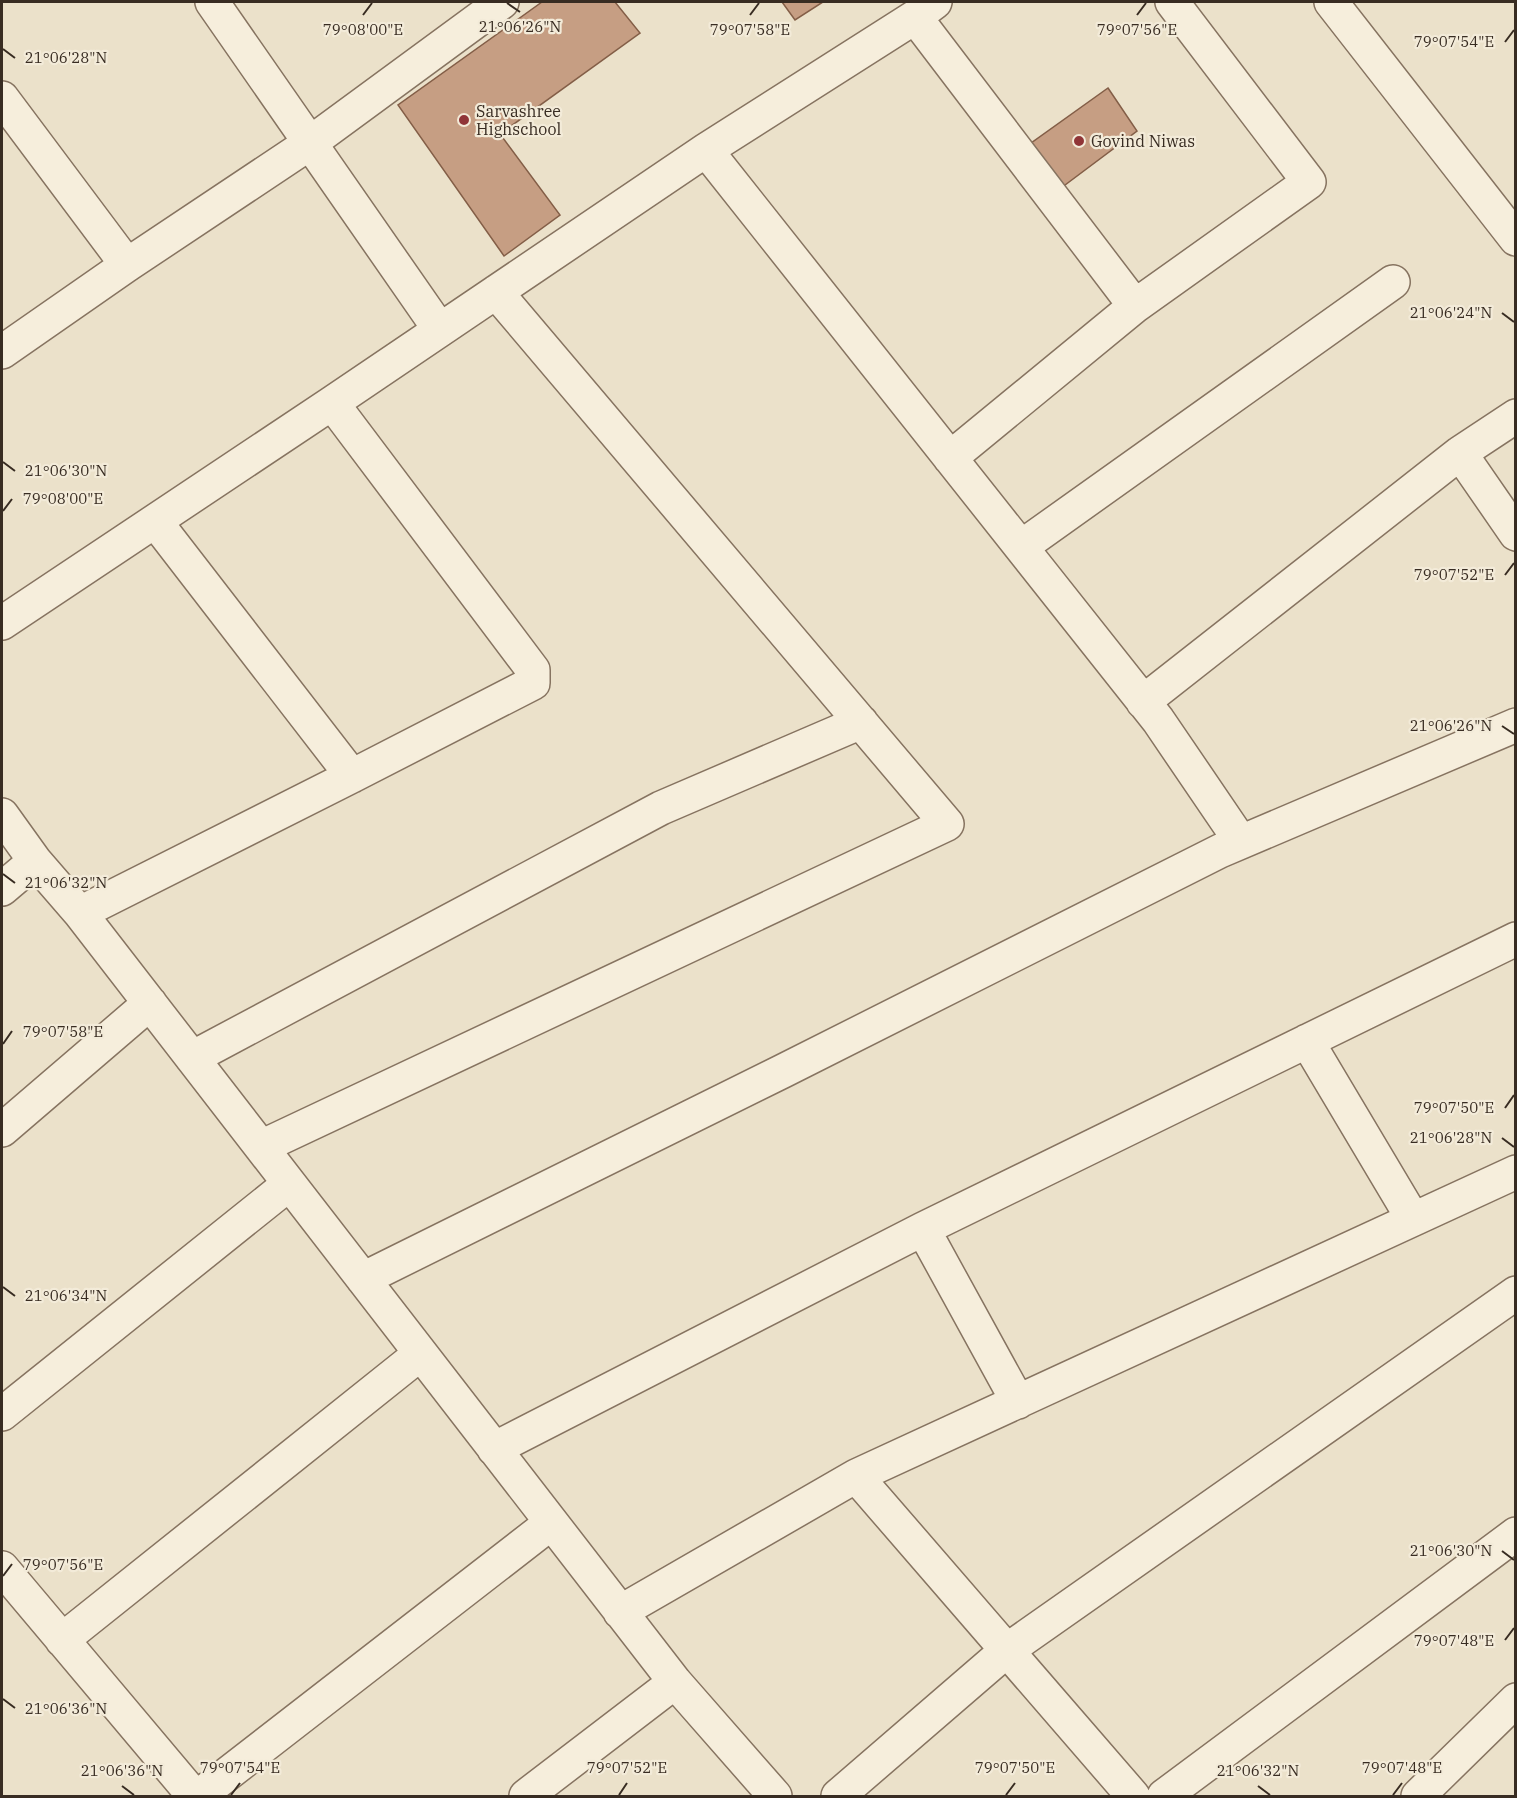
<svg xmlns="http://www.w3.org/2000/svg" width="1517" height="1798" viewBox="0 0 1517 1798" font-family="'IBM Plex Serif',serif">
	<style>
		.building { fill: #c69e83; stroke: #835e47; stroke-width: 1.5 }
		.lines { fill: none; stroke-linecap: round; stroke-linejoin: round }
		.minor-casing { stroke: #867360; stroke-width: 36 }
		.minor { stroke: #f6eedc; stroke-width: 33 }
		.ticks { fill: none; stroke: #382c22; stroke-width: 2 }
		.poi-dot { fill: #903537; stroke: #f3ebd9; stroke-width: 2 }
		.labels { text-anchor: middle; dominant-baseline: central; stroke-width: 4.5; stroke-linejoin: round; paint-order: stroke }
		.poi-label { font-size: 16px; fill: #382c22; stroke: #f3ebd9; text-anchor: start }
		.ticks-label { font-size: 15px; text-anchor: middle; fill: #382c22; stroke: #f3ebd9; stroke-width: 4.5; stroke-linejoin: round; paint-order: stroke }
	</style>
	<rect width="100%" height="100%" fill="#ebe1ca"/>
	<path class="building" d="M542 2H615L640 33 500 134 560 215 504 256 398 105Z
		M782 2H823L795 20Z
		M1108 88 1137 131 1053 194 1020 151Z"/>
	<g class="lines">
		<defs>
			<path id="minor" d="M212 2 440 330
				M1331 2 1516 239
				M915 17 1135 306
				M2 98 127 265
				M706 150 1158 720 1241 842
				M2 352 127 265 310 143 502 2
				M1460 453 1516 534
				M950 458 1135 306 1309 182 1172 2
				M155 521 352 776
				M1021 547 1393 282
				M2 623 332 403 706 150 915 17 935 2
				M1143 702 1460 453 1516 416
				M2 815 35 861 80 913 675 1682 775 1796
				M2 889 35 861
				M80 913 352 776 533 683V670L332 403
				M1307 1041 1413 1219
				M192 1058 661 808 861 722
				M2 1130 150 1003
				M261 1147 947 824 496 292
				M923 1229 1018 1402
				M363 1279 783 1071 1220 851 1516 725
				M2 1414 289 1184
				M494 1449 923 1229 1516 939
				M856 1476 1516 1172
				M2 1568 194 1796
				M620 1612 856 1476 1133 1796
				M62 1640 420 1354
				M199 1796 551 1523
				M526 1796 675 1682
				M838 1796 1006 1651 1516 1293
				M1164 1796 1516 1534
				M1418 1796 1516 1700"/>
		</defs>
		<use href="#minor" class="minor-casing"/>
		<use href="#minor" class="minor"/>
	</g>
	<path class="ticks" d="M507 3 520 12M363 15 372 3M750 15 759 3M1137 15 1146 3M1505 42 1514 30M3 49 15 58M1502 313 1514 322M3 462 15 471M3 511 12 499M1505 575 1514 563M1502 726 1514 734M3 874 15 883M3 1044 12 1031M1505 1108 1514 1095M1502 1138 1514 1147M3 1287 15 1296M1502 1551 1514 1560M3 1576 12 1564M1505 1640 1514 1628M3 1699 15 1708M122 1786 134 1795M1258 1786 1270 1795M231 1795 240 1783M619 1795 627 1783M1006 1795 1015 1783M1393 1795 1402 1783"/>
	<g class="poi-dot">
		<circle cx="464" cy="120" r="6"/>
		<circle cx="1079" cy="141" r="6"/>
	</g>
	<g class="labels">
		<g class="poi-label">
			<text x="476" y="111">Sarvashree<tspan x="476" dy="18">Highschool</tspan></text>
			<text x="1091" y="141">Govind Niwas</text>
		</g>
	</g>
	<g class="ticks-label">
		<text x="520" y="32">21°06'26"N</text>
		<text x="363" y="35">79°08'00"E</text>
		<text x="750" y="35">79°07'58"E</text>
		<text x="1137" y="35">79°07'56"E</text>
		<text x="1454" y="47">79°07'54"E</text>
		<text x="66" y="63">21°06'28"N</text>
		<text x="1451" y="318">21°06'24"N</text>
		<text x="66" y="476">21°06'30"N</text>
		<text x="63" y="504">79°08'00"E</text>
		<text x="1454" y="580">79°07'52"E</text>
		<text x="1451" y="731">21°06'26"N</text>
		<text x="66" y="888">21°06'32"N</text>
		<text x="63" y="1037">79°07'58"E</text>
		<text x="1454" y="1113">79°07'50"E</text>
		<text x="1451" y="1143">21°06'28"N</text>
		<text x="66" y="1301">21°06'34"N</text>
		<text x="1451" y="1556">21°06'30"N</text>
		<text x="63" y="1570">79°07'56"E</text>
		<text x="1454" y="1646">79°07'48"E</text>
		<text x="66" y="1714">21°06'36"N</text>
		<text x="240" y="1773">79°07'54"E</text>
		<text x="627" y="1773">79°07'52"E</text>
		<text x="1015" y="1773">79°07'50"E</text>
		<text x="1402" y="1773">79°07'48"E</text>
		<text x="122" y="1776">21°06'36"N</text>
		<text x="1258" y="1776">21°06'32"N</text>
	</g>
	<rect width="1517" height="1798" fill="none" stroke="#382c22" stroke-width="6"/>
</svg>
